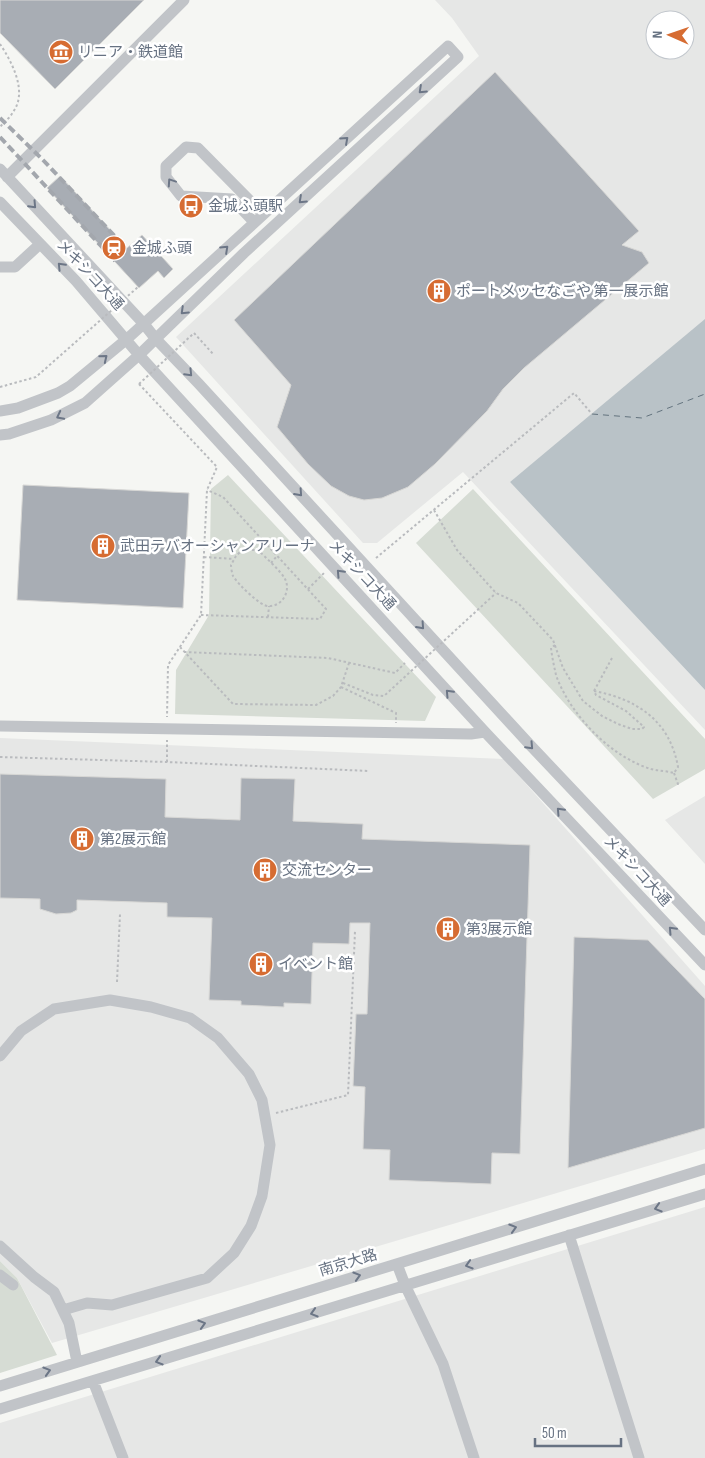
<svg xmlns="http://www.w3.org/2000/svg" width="705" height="1458" viewBox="0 0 705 1458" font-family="'Sofia Sans Condensed','Noto Sans JP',sans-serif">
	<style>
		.built { fill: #e6e7e6; fill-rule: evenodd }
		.green { fill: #d6dcd4 }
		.water { fill: #b9c2c7 }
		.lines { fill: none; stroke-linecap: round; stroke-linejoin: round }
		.ferry { stroke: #63737e; stroke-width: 1; stroke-dasharray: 6 5; stroke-linecap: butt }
		.building { fill: #a8adb4; stroke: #d7d7d5 }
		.path { stroke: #b9bbbe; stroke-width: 2; stroke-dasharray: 2.5 2.5; stroke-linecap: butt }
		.minor { stroke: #c1c4c8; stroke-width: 11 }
		.rail { stroke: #a3a7ad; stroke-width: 4; stroke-dasharray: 8 4; stroke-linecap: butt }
		.path-bridge { stroke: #b9bbbe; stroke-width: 2; stroke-dasharray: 2.5 2.5; stroke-linecap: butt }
		.oneway { stroke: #6c7686 }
		.labels { text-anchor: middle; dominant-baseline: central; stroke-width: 5; stroke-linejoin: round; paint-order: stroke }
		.poi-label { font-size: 15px; fill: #677282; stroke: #fff; text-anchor: start }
		.street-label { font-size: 15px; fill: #677282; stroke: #fff }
	</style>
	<rect width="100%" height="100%" fill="#f5f6f3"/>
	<path class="built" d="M435 0H705V324L510 482 705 690V730L463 472 377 543H363L176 337 479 56 452 18ZM655 20H685V50H655Z
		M0 738 504 759 705 986V1149L52 1343 17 1278 0 1261Z
		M705 796V864L665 820Z
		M705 1207V1458H0V1423Z"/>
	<path class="green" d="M228 475 436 697 425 721 175 714 176 670 209 615 211 489Z
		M473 489 705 739V769L653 799 416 543Z
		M0 1261 17 1278 57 1355 0 1373Z"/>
	<path class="water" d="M705 319V690L510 482Z"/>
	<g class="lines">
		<path class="ferry" d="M592 414 642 418 705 394"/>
	</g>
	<path class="building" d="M0 0H144L55 89 0 33Z
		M495 72 639 231 622 245 642 252 649 263 524 368 503 389 487 411 435 464 408 487 382 498 364 500 349 496 331 486 308 464 277 427 291 385 234 320Z
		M60 176 127 248 142 235 173 269 164 278 158 271 139 288 47 188Z
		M23 485 189 493 183 608 17 600Z
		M0 774 166 779 165 817 240 820 241 778 295 779 293 821 363 824 362 839 530 845 520 1154 492 1153 491 1184 389 1180 390 1150 363 1149 365 1087 353 1086 356 1014H367L370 923H350L349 944 313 943 311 1004 284 1003V1007L241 1005V1001L209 1000 212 918 167 917V903L77 900V910L71 913 56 914 40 909V899L0 898Z
		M574 937 648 940 705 999V1128L568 1168Z"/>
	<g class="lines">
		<path class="path" d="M0 44C12 62 28 92 13 112 10 118 4 122 0 127
			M194 333 214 355
			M139 384 217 467 207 490 201 615 168 665 167 717
			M434 510 457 550 496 593 518 603 553 640 563 668 583 701 602 716 618 724 632 729H642L644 727 626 711 596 695 594 691 612 658
			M242 550H258C266 558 280 570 285 579 291 590 283 607 268 606 260 606 238 584 233 576 232 573 231 568 231 565L236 556Z
			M204 557 234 559
			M376 558 574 393 592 414
			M271 563 277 556
			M308 589 324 573
			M201 615 320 619 326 609 223 497 207 490
			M268 617 269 606
			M555 645 551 648C552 657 554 666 556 675 570 715 611 757 651 769 659 771 667 771 674 773L678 767C670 721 637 699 594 691
			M180 647 233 704 316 705 333 696 341 687 349 663
			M184 652 328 658 395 673 405 663
			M341 687 396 713V723
			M0 757 167 762 369 771
			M167 762V740
			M674 773 679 787
			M117 982 120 914
			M276 1113 348 1095 355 931"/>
		<path class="minor" d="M0 169 144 324 155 338 199 384 531 746 705 930
			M7 177 184 0
			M0 202 76 281 139 355 485 732 705 965
			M254 222 232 199 181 196 166 177V166L186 147 198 148 263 214
			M0 267H15L40 244
			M0 411 18 408 58 393 70 386 127 339 448 46 458 57 244 253 139 355 85 403 51 420 9 434 0 435
			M0 726 471 734 485 732
			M0 1056 21 1031 54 1009 110 1000 151 1007 190 1018 218 1038 249 1074 262 1100 270 1145 262 1196 251 1226 234 1253 207 1278 112 1305 87 1303 63 1310
			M569 1235 639 1458
			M0 1246 34 1277 54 1292 69 1323 77 1362
			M397 1264 405 1285 443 1364 474 1458
			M0 1275 13 1285
			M93 1381 123 1458
			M0 1386 705 1169
			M0 1409 705 1194"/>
		<path class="rail" d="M0 118 43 160 125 247
			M0 137 115 261"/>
		<path class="path-bridge" d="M139 384 194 333
			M0 387 36 377 138 287
			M343 683 373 695 384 696 496 593"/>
	</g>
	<defs><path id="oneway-chevron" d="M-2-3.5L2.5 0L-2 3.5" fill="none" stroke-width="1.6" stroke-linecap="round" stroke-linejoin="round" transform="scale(1.25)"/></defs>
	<g class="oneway">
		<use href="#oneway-chevron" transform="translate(422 90) rotate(137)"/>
		<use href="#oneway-chevron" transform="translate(345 140) rotate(-42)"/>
		<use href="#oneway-chevron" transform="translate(171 182) rotate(-124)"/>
		<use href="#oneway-chevron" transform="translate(302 200) rotate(137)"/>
		<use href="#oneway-chevron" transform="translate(33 205) rotate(47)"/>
		<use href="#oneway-chevron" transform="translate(225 249) rotate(-43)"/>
		<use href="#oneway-chevron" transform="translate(61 266) rotate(-134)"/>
		<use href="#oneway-chevron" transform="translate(184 311) rotate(136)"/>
		<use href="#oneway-chevron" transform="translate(104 358) rotate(-39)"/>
		<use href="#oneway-chevron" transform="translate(189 373) rotate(46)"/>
		<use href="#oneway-chevron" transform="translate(60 416) rotate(153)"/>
		<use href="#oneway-chevron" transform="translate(299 493) rotate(48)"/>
		<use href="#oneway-chevron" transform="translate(340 573) rotate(-133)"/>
		<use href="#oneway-chevron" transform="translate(421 626) rotate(48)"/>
		<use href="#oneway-chevron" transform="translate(449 693) rotate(-133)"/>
		<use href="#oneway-chevron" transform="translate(530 746) rotate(47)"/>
		<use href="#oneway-chevron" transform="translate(560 811) rotate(-133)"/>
		<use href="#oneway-chevron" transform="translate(672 930) rotate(-133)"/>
		<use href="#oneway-chevron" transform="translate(658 1208) rotate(163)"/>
		<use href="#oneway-chevron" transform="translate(513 1228) rotate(-17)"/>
		<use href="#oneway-chevron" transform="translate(469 1265) rotate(163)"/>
		<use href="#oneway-chevron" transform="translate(357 1276) rotate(-17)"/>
		<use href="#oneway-chevron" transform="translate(314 1313) rotate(163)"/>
		<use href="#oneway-chevron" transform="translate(202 1324) rotate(-17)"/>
		<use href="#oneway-chevron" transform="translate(159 1361) rotate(163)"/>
		<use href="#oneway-chevron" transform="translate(47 1371) rotate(-17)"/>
	</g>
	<defs>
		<symbol id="museum-disc" viewBox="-11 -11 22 22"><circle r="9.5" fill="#d66c32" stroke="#fff"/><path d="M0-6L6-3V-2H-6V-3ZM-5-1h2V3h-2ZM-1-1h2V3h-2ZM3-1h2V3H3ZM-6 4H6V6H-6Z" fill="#fff"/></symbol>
		<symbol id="bus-disc" viewBox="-11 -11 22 22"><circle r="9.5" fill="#d66c32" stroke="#fff"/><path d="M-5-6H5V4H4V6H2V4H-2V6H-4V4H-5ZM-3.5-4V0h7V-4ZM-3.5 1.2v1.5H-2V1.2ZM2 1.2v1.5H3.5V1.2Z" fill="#fff"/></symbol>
		<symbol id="station-disc" viewBox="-11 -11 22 22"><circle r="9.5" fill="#d66c32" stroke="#fff"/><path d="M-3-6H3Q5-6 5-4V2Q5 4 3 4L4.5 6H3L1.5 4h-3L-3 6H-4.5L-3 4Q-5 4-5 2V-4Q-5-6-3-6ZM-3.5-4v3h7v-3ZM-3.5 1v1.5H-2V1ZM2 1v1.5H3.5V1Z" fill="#fff"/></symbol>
		<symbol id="building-disc" viewBox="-11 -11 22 22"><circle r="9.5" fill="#d66c32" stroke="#fff"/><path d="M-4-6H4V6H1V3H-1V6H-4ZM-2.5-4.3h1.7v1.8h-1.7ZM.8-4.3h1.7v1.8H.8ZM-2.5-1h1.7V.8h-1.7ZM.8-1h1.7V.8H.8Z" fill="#fff"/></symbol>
	</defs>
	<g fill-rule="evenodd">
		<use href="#museum-disc" x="47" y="38" width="28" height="28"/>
		<use href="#bus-disc" x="177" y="192" width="28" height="28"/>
		<use href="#station-disc" x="100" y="234" width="28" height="28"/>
		<use href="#building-disc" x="425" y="277" width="28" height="28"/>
		<use href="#building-disc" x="89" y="532" width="28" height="28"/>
		<use href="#building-disc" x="68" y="825" width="28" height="28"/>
		<use href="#building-disc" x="251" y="856" width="28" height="28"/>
		<use href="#building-disc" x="434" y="915" width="28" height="28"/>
		<use href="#building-disc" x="247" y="950" width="28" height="28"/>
	</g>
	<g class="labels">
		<g class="poi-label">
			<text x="78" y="52">リニア・鉄道館</text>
			<text x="208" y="206">金城ふ頭駅</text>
			<text x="132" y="248">金城ふ頭</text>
			<text x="456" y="291">ポートメッセなごや 第一展示館</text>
			<text x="120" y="546">武田テバオーシャンアリーナ</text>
			<text x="100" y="839">第2展示館</text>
			<text x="282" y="870">交流センター</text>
			<text x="466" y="929">第3展示館</text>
			<text x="278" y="964">イベント館</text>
		</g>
		<g class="street-label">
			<text transform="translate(90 275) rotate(47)">メキシコ大通</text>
			<text transform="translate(362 575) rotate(47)">メキシコ大通</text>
			<text transform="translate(637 871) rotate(47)">メキシコ大通</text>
			<text transform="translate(348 1263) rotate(-17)">南京大路</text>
		</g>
	</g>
	<g transform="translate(670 35) rotate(272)"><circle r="24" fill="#ffffff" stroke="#c2c7cd"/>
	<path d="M0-4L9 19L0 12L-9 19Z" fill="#d66c32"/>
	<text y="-8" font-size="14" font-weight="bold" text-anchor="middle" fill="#677282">N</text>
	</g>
	<path d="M535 1438v8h86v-8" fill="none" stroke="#677282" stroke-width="2.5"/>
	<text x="542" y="1438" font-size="15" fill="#677282" stroke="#ffffff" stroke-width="4" paint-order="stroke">50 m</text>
</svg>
